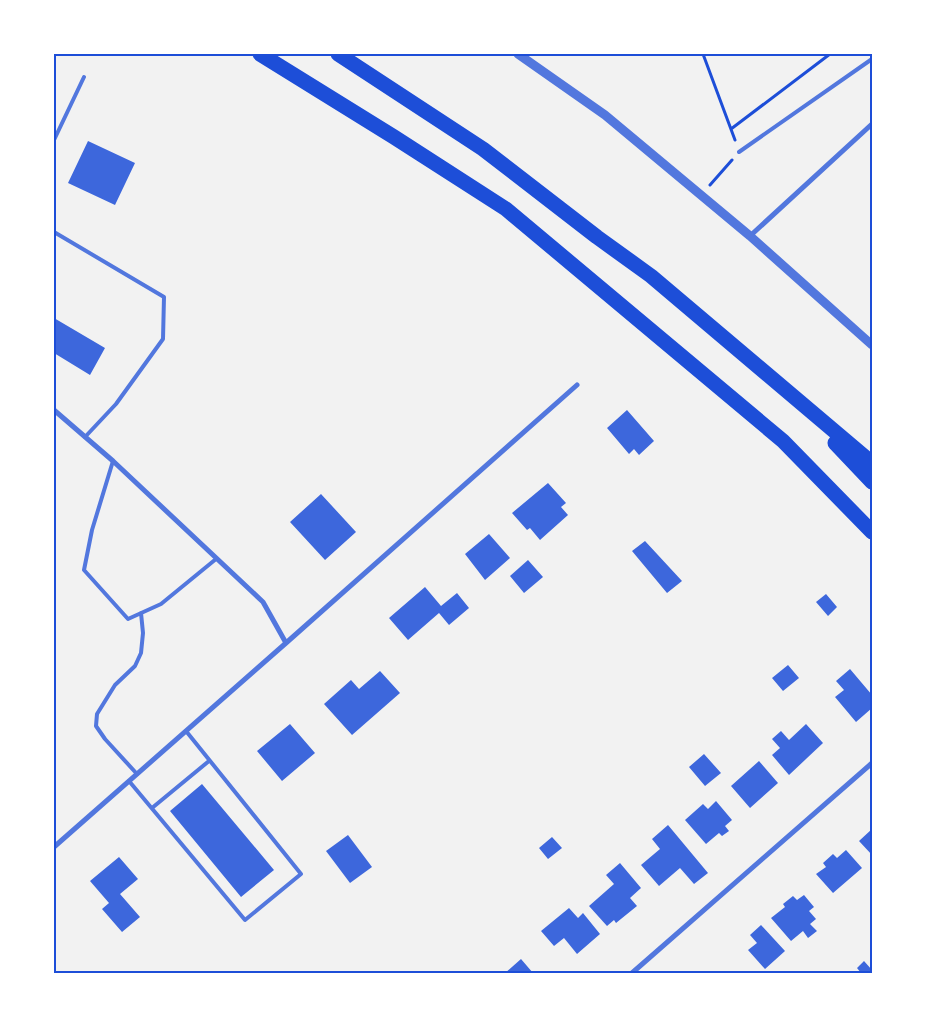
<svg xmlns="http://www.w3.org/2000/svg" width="926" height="1027" viewBox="0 0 926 1027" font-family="'Varela Round',sans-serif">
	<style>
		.building { fill: #3d67dc }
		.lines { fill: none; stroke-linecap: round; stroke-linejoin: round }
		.path { stroke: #1d4ed8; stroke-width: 3 }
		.service { stroke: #5277de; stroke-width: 4 }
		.minor { stroke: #5277de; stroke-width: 5 }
		.tertiary { stroke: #5277de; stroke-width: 9 }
		.motorway { stroke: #1d4ed8; stroke-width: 15 }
		.neatline { fill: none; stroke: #1d4ed8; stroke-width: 2 }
	</style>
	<rect width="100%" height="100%" fill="#f2f2f2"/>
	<path class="building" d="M88 141 135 163 115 205 68 183Z
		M54 318 105 348 90 375 54 353Z
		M627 410 654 441 639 455 634 449 629 454 607 428Z
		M548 483 566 503 561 507 568 515 540 540 530 528 527 530 512 513Z
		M321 494 356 532 325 560 290 522Z
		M489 534 510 558 485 580 465 554Z
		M645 541 682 581 667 593 632 551Z
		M528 560 543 577 524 593 510 576Z
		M425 587 441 606 457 593 469 608 449 625 439 613 408 640 389 618Z
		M826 594 837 607 828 616 816 602Z
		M788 665 799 678 783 691 772 678Z
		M850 669 872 695V708L856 722 835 697 844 690 836 681Z
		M380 671 400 693 352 735 324 704 351 680 359 689Z
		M290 724 315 753 282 781 257 751Z
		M806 724 823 743 789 775 772 755 780 748 772 739 781 731 789 740Z
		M704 754 721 773 705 786 689 767Z
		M759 761 778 783 750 808 731 786Z
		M202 784 274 870 241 897 170 811Z
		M716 801 732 820 725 826 729 831 722 836 719 833 706 844 685 820 703 804 708 809Z
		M668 825 708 873 694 884 680 868 659 886 641 865 660 849 652 839Z
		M872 829V855L859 841Z
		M348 835 372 867 350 883 326 851Z
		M552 837 562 848 548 859 539 848Z
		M846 850 862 868 833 893 816 874 826 867 823 863 833 854 837 858Z
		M119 857 138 879 120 894 140 917 122 932 102 909 109 903 90 881Z
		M620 863 641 888 630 898 637 906 616 923 614 920 607 926 589 906 614 884 606 875Z
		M804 895 814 907 809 911 816 919 810 924 817 931 808 938 803 931 791 941 771 918 785 907 783 904 793 896 797 900Z
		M569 908 578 918 583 913 600 934 577 954 564 938 554 946 541 931Z
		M761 925 785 951 765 969 748 950 757 943 750 935Z
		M521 959 533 973H505Z
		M864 961 872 970 868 973H861L857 968Z"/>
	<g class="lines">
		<path class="path" d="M703 54 735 140
			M731 129 830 54
			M710 185 732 160"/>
		<path class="service" d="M54 140 84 77
			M739 152 872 59
			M54 232 164 297 163 339 116 404 85 437
			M113 461 92 530 84 570 128 619 161 604 216 559
			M137 774 105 739 96 726 97 714 115 685 135 666 141 653 143 633 141 613
			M129 781 245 920 301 874 186 731
			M152 808 209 761"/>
		<path class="minor" d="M750 236 872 124
			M54 410 113 461 263 602 286 643
			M54 847 286 643 577 385
			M632 973 872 763"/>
		<path class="tertiary" d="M518 54 605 115 750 236 872 345"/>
		<path class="motorway" d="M260 54 394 137 506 209 783 441 872 532
			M338 54 483 149 597 237 651 276 872 463
			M835 443 872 482"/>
	</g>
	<rect width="926" height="1027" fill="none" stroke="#ffffff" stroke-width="110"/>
	<rect x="55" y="55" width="816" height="917" class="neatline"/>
</svg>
